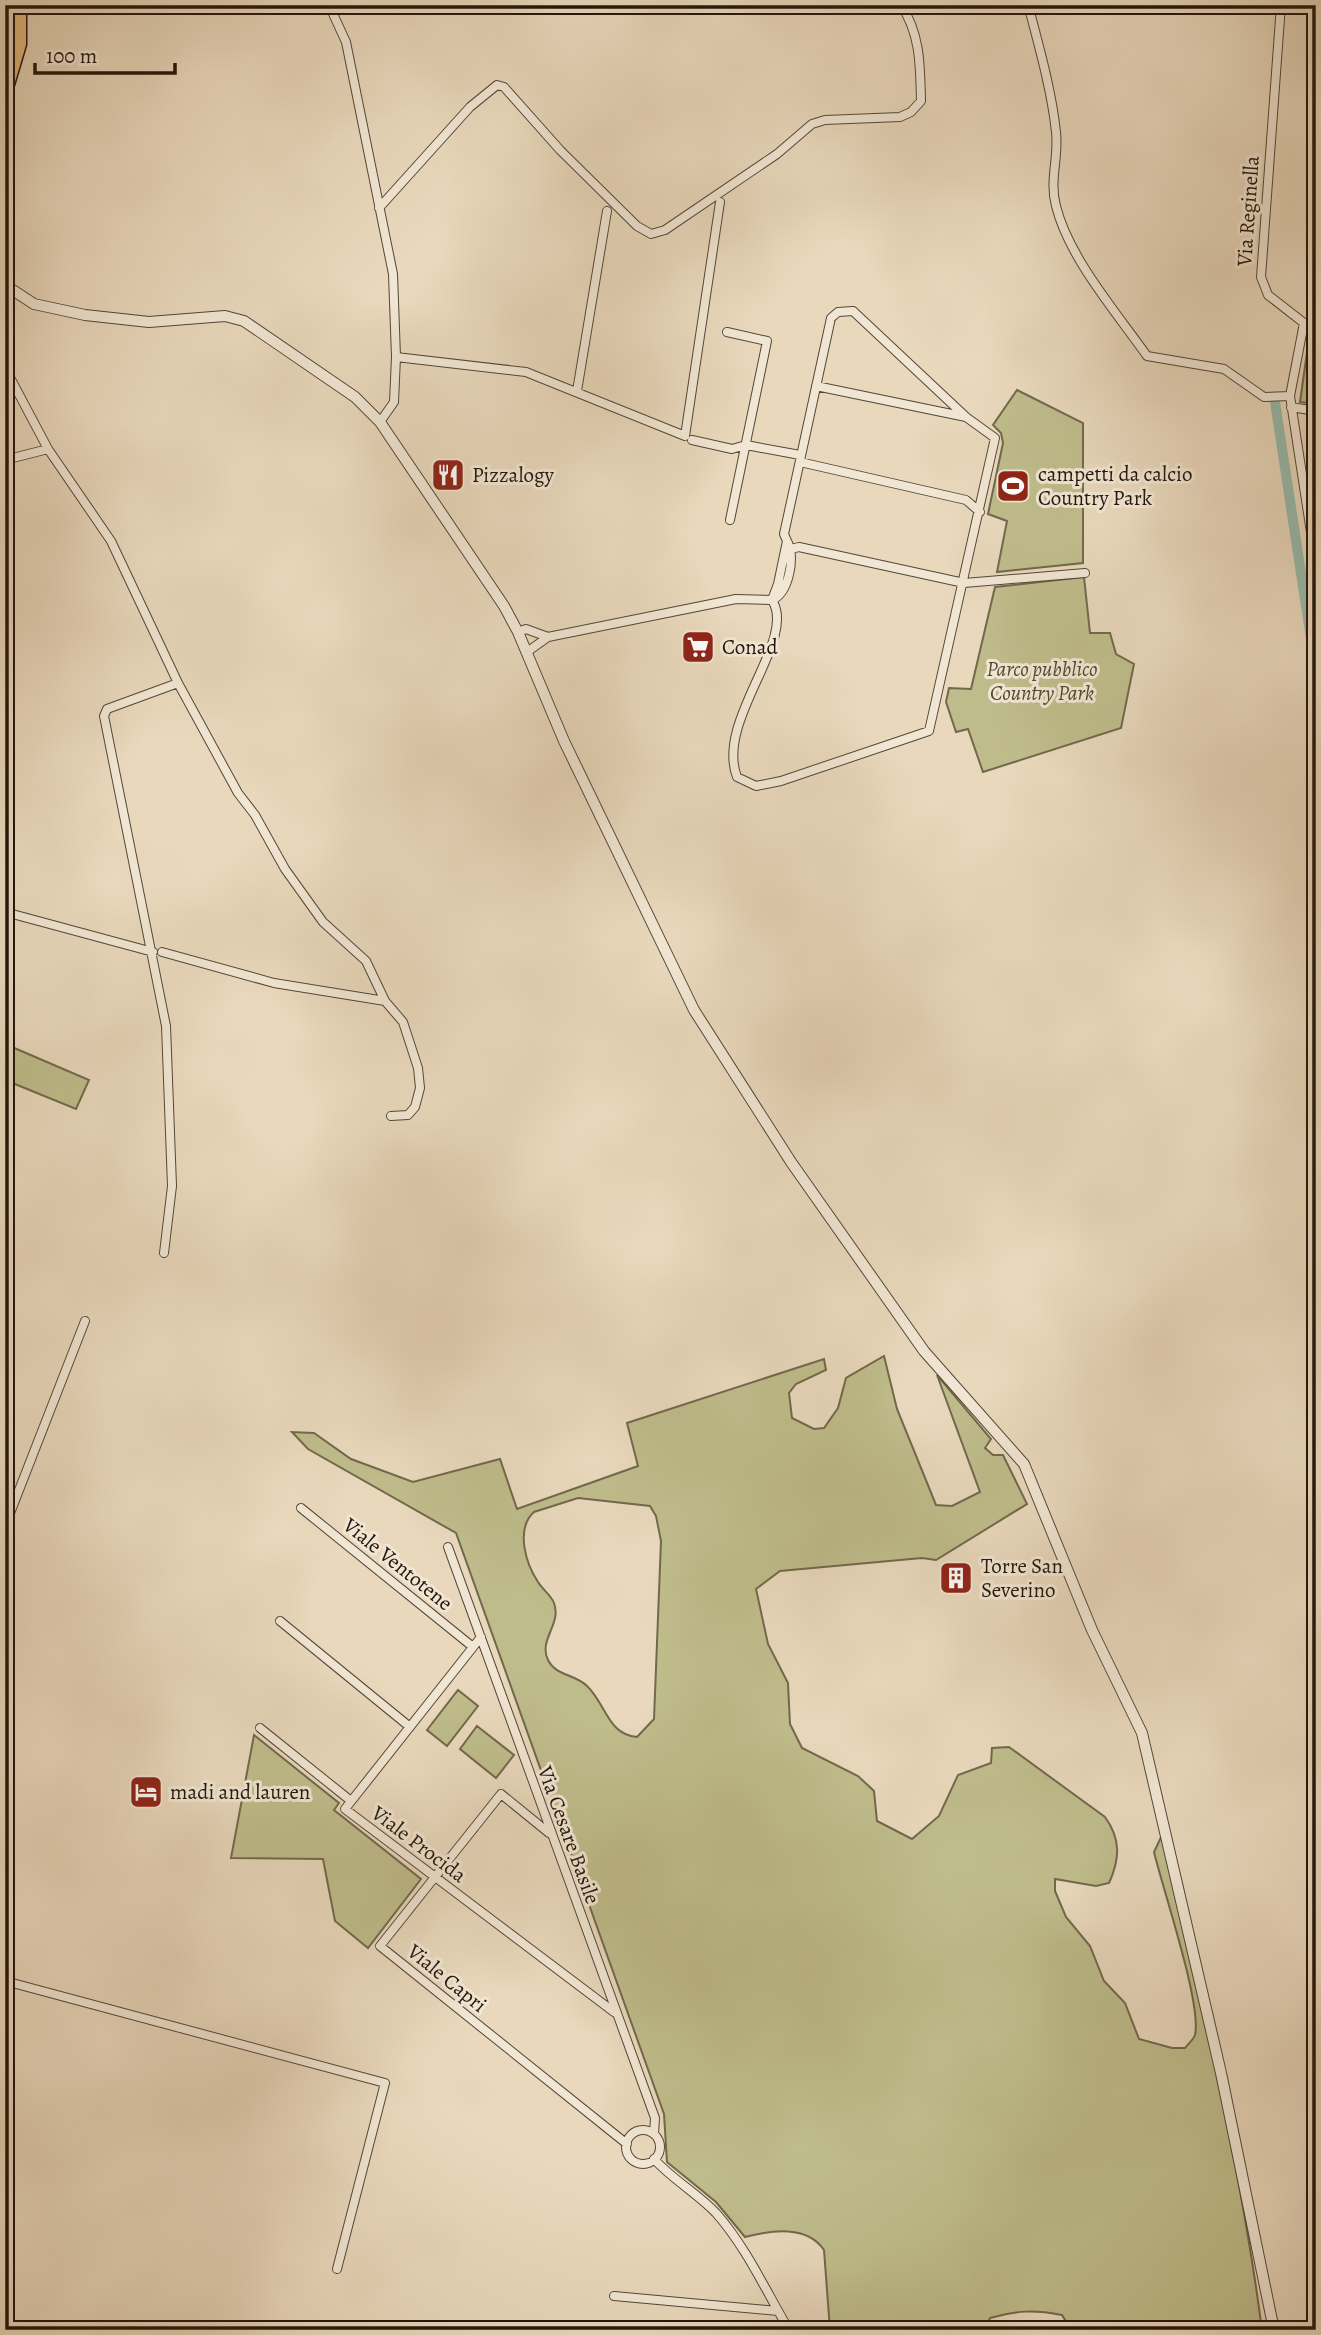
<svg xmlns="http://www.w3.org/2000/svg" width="1321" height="2335" viewBox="0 0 1321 2335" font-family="Alegreya,serif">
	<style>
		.green { fill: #bfbc8b; stroke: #71694c; stroke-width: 2; fill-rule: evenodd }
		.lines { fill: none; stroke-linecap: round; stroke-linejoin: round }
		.canal { stroke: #98bbac; stroke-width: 10 }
		.minor-casing { stroke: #544638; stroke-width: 10 }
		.tertiary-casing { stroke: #544638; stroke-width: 12 }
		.trunk-casing { stroke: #23160c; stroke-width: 17 }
		.minor { stroke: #f1e6d3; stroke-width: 8 }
		.tertiary { stroke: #f1e6d3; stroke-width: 10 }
		.trunk { stroke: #e4bc7e; stroke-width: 14 }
		.labels { text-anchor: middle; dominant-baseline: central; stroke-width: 6; stroke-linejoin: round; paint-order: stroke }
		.street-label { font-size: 21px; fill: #23160c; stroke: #f1e6d3 }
		.poi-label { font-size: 21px; fill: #23160c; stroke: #f1e6d3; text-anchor: start }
		.park-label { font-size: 21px; font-style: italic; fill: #524832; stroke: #f1e6d3 }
	</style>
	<rect width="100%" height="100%" fill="#e9d8bc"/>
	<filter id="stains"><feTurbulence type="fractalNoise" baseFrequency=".00286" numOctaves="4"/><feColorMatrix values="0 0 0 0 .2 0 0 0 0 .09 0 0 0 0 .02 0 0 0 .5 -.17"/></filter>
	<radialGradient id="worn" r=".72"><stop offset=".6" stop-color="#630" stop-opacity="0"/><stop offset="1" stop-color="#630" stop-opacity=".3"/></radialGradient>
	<path class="green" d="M1309 338 1316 339V404L1300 402Z
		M1017 390 1083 423V563L997 572 1007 521 988 514 1003 443 1001 433 993 425Z
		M1084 577 1090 633H1110L1116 654 1134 664 1121 728 983 772 968 729 956 732 946 702 949 688 971 689 995 587Z
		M5 1044 89 1080 76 1109 5 1080Z
		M884 1356 897 1409 936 1505 952 1506 980 1492 937 1375 991 1439 985 1448 993 1455H1003L1027 1504 936 1560 922 1558 780 1571 756 1589 768 1644 788 1683 790 1724 802 1748 858 1776 874 1791 877 1821 912 1839 939 1816 958 1775 991 1763 992 1748 1009 1747 1105 1817C1121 1839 1120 1859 1109 1883L1096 1886 1055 1879V1891L1066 1917 1090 1946 1104 1981 1125 2003 1139 2039 1172 2048H1185C1189 2043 1193 2040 1195 2035 1202 2004 1163 1890 1154 1852L1162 1835C1201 2000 1240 2162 1262 2330H1071L1062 2315C1036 2310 1016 2310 990 2318L985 2330H830L824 2250C807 2225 772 2230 745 2237L716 2202 667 2162 664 2114 456 1533 308 1449 292 1432 314 1433 351 1459 413 1482 500 1459 517 1509 638 1466 627 1423 824 1359 826 1370 796 1384 789 1393 792 1418 814 1429 824 1428 838 1408 846 1378ZM578 1498 650 1506 656 1516 661 1541 654 1719 637 1737C608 1735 606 1704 587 1686 575 1674 556 1676 548 1660 538 1640 562 1624 554 1603 551 1595 543 1590 538 1582 526 1564 515 1529 534 1512Z
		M458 1690 478 1706 447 1746 427 1730Z
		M477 1726 514 1755 496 1778 460 1749Z
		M254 1735 339 1803 334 1810 421 1879 368 1948 335 1921 323 1859 231 1858Z"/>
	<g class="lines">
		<path class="canal" d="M1275 402 1316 672"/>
		<defs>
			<path id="minor" d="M329 5 346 42 393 274 396 357 394 402 380 422
				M1024 5 1030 12C1040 50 1052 93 1056 132 1059 158 1049 180 1056 206 1069 258 1116 312 1147 356L1224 369 1264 397 1290 396
				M1281 5 1261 277 1268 295 1304 323 1290 396 1316 565
				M379 208 470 107 497 85 504 87 560 150 637 226 651 234 665 230 777 154 812 124 825 120 900 117 911 112 921 101C920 67 921 35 901 5
				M727 332 767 341 730 520
				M396 357 526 372 685 436 720 202
				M5 368 48 449 111 541 178 683 238 793 255 815 285 869 323 922 366 961 385 1001 403 1022 418 1068 420 1088 415 1107 408 1115 391 1116
				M816 386 966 417
				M577 391 607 211
				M1291 407 1316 411
				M692 440 732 449 746 445 800 455
				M5 460 48 449
				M800 462 966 500 980 512
				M787 541C796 556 789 593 772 600L778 584Z
				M791 549 799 547 964 583 1085 573
				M518 632 526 629 548 637
				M527 652 548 637 736 599 772 600C798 640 715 720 737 777L756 786 781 781 929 731 995 438 966 417 853 311 838 312 831 318 784 534 787 541
				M5 912 153 952
				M162 952 274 983 385 1001
				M164 1253 172 1186 166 1026 104 716 107 709 178 683
				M301 1508 473 1647
				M5 1526 85 1321
				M448 1547 655 2118 654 2134
				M280 1621 410 1727
				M481 1637 345 1809 614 2012
				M260 1728 351 1801
				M549 1833 501 1794 380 1946 627 2144
				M5 1981 385 2083 337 2269
				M626 2147a17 17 0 1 1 34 0a17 17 0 1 1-34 0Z
				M654 2159C673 2180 697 2193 716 2213 746 2247 766 2291 789 2330
				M614 2296 778 2311"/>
			<path id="tertiary" d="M5 285 34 304 85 315 149 322 225 316 244 321 355 397 380 422 504 606 518 632 564 741 694 1010 791 1162 924 1351 1024 1464 1092 1630 1142 1733 1221 2073 1274 2330"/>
			<path id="trunk" d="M5 91 19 44V5"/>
		</defs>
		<use href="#minor" class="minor-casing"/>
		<use href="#tertiary" class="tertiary-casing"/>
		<use href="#trunk" class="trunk-casing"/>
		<use href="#minor" class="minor"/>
		<use href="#tertiary" class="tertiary"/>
		<use href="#trunk" class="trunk"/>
	</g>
	<defs>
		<symbol id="restaurant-square" viewBox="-11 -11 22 22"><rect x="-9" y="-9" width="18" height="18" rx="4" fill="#8f2418" stroke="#f1e6d3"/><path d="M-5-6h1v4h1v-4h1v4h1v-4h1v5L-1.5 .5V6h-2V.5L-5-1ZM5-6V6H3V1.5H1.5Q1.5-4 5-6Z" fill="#fff"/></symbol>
		<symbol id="stadium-square" viewBox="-11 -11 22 22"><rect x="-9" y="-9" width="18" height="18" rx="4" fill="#8f2418" stroke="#f1e6d3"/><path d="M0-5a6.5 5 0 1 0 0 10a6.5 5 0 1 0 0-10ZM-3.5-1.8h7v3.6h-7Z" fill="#fff"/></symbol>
		<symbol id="supermarket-square" viewBox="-11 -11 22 22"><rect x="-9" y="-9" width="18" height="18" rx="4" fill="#8f2418" stroke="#f1e6d3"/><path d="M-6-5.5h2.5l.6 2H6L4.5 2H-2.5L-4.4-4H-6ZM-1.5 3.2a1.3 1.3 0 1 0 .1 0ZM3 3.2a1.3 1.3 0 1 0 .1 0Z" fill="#fff"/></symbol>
		<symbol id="building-square" viewBox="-11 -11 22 22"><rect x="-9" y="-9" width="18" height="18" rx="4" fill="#8f2418" stroke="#f1e6d3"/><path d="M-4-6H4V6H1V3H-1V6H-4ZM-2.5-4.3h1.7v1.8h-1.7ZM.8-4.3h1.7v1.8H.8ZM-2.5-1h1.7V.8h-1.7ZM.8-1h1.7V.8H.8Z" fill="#fff"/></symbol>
		<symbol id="hotel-square" viewBox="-11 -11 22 22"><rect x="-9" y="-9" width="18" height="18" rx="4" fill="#8f2418" stroke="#f1e6d3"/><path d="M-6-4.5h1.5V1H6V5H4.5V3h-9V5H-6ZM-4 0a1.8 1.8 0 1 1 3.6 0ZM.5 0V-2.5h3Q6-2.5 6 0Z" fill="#fff"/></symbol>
	</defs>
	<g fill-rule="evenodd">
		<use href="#restaurant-square" x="429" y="456" width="38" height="38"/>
		<use href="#stadium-square" x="994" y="467" width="38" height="38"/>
		<use href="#supermarket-square" x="679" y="628" width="38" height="38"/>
		<use href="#building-square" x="937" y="1559" width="38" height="38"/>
		<use href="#hotel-square" x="127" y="1773" width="38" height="38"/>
	</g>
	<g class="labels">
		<g class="street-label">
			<text transform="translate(1248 211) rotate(-86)">Via Reginella</text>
			<text transform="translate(398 1564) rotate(39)">Viale Ventotene</text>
			<text transform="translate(569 1835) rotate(70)">Via Cesare Basile</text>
			<text transform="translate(419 1844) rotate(37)">Viale Procida</text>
			<text transform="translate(447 1978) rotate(39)">Viale Capri</text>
		</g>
		<g class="poi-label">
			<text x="1038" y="474">campetti da calcio<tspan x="1038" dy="24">Country Park</tspan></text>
			<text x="472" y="475">Pizzalogy</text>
			<text x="722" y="647">Conad</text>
			<text x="981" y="1566">Torre San<tspan x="981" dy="24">Severino</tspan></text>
			<text x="170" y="1792">madi and lauren</text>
		</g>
		<g class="park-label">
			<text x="1042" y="669">Parco pubblico<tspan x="1042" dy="24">Country Park</tspan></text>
		</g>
	</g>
	<rect width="1321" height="2335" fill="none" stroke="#e9d8bc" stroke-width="28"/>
	<rect x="7" y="7" width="1307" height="2321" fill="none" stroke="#23160c" stroke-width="3.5"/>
	<rect x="14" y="14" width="1293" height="2307" fill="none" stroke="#23160c" stroke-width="2"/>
	<path d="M35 63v10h140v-10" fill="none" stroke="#23160c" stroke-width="3.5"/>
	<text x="46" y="63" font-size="21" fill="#23160c" stroke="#f1e6d3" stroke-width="5" paint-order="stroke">100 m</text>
	<rect width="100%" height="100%" filter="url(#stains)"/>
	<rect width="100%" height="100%" fill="url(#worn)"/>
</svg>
